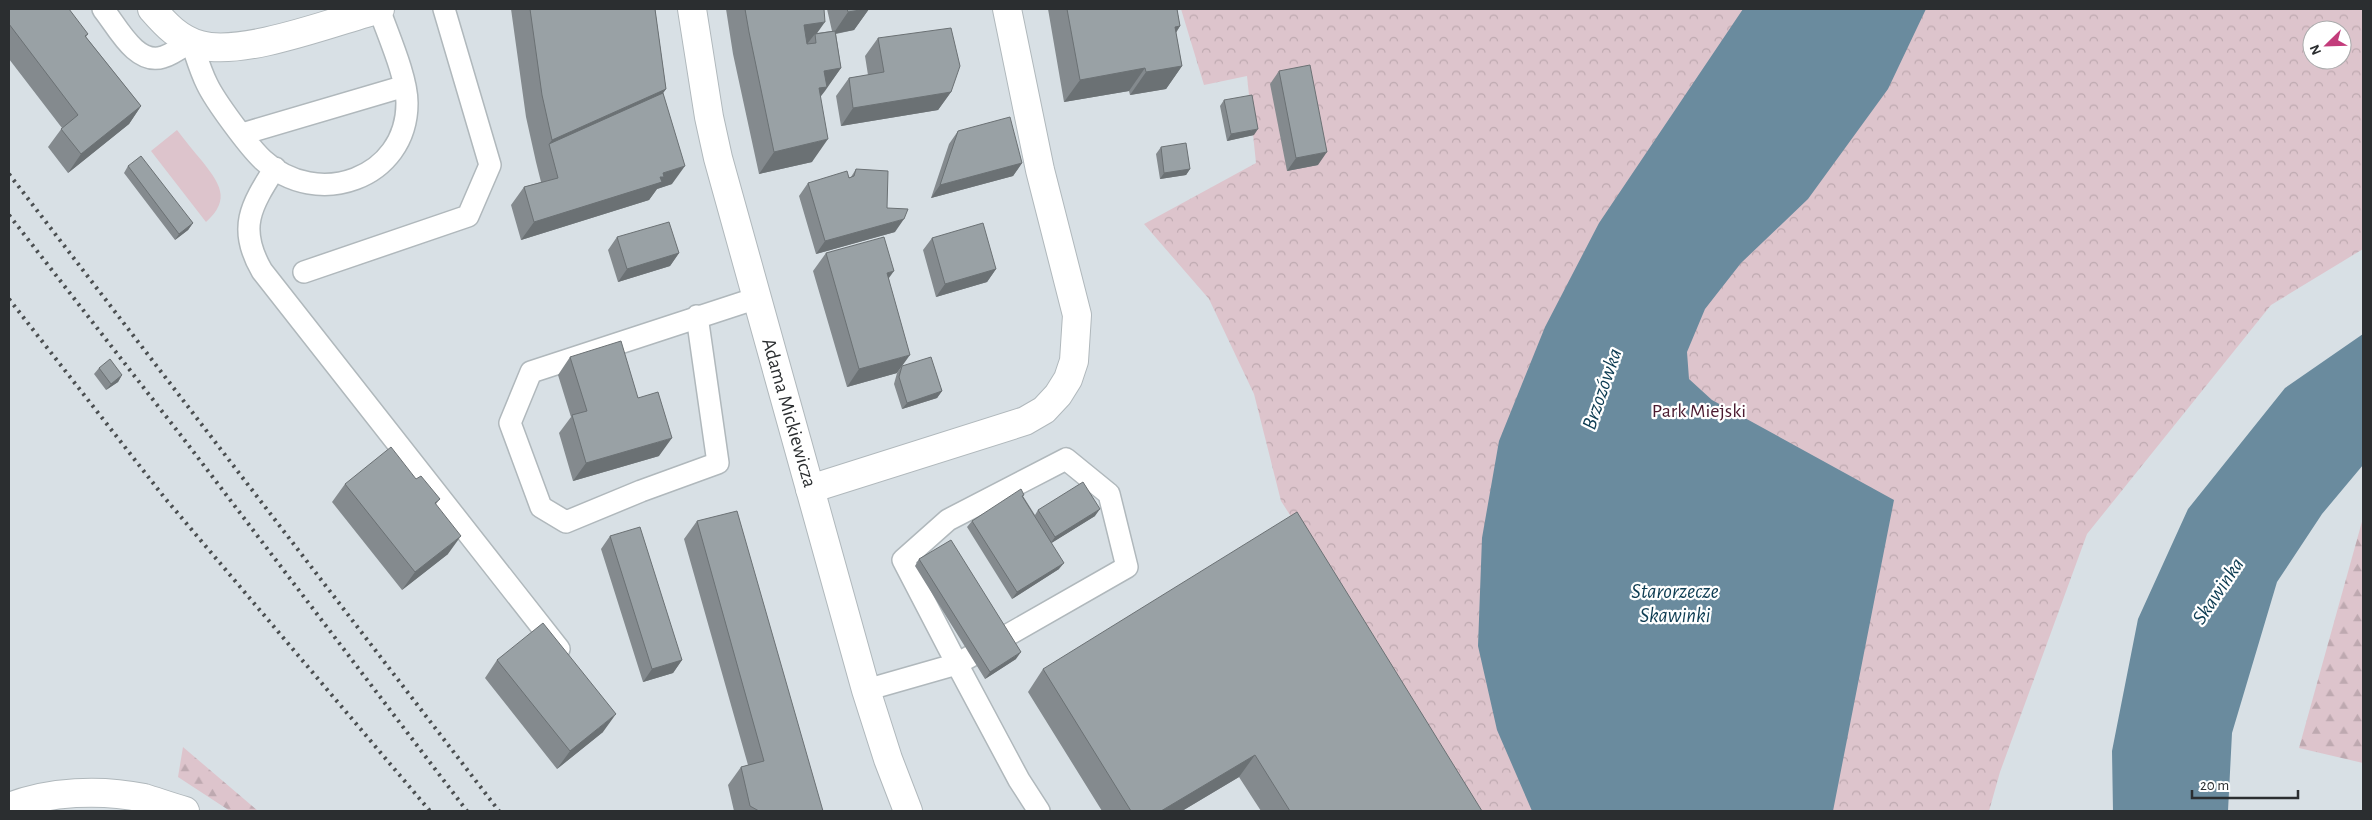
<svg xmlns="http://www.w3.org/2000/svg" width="2372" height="820" viewBox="0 0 2372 820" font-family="'Alegreya Sans',sans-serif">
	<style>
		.grass { fill: #ddc4cc }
		.forest { fill: url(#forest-firs) }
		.park { fill: url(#park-crowns); fill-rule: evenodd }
		.water { fill: #6a8b9e }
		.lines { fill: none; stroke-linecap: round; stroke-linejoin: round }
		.lane-casing { stroke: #b0b8bc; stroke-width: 24 }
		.street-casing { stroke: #b0b8bc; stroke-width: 30 }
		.secondary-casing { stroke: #b0b8bc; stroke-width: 30 }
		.lane { stroke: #fff; stroke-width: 21 }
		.street { stroke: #fff; stroke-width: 28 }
		.secondary { stroke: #fff; stroke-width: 28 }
		.rail { stroke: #4b4f51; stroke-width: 4; stroke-dasharray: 2.5 5; stroke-linecap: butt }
		.wall { fill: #848a8e }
		.shaded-wall { fill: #6b7174 }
		.building { fill: #99a1a5; stroke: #6b7174 }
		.labels { text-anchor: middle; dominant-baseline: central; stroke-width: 4.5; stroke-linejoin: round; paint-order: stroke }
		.park-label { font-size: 20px; fill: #4b1b30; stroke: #fff }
		.street-label { font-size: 20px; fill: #2b2e30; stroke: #fff }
		.water-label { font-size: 21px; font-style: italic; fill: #0d3c52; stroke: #fff }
	</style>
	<defs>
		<pattern id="forest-firs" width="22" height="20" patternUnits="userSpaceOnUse" patternTransform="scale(1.25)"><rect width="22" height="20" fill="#ddc4cc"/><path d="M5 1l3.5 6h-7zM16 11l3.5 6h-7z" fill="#bea9b0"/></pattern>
		<pattern id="park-crowns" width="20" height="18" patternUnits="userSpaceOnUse" patternTransform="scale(1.25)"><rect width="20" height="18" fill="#ddc4cc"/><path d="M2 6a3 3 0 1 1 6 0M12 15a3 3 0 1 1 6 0" fill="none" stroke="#bea9b0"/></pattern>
	</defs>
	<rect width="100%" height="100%" fill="#d8e0e5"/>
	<path class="grass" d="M177 130C185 140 193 151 202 161 219 183 232 199 206 222L151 151Z"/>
	<path class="forest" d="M2363 518V763L2299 748Z
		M183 747 258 811H230L178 777Z"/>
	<path class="park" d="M1181 9H2363V249L2271 305 2087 534 2000 772 1989 811H1480L1281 501 1254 394 1209 299 1144 224 1256 163 1247 76 1204 85ZM2312 30H2342V60H2312Z"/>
	<path class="water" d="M1743 9H1926L1888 89 1808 199 1741 263 1705 309 1687 352 1689 379 1712 400 1894 500 1833 811H1532L1497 730 1478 646 1482 538 1499 441 1545 327 1599 223Z
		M2363 334V465L2322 514 2277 582 2232 733 2228 811H2113L2112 751 2138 619 2188 509 2285 388Z"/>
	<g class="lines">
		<defs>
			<path id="lane" d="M103 9C117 26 136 66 163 57 173 54 182 47 191 41 196 55 200 70 207 84 215 101 249 147 263 160 317 210 407 179 407 103 407 77 388 35 379 9
				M242 134 405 86
				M275 168C251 206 237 228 262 271L559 649
				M304 272 468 216 490 165 444 9
				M697 316 718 463 641 491 566 522 541 507 510 423 531 372 757 298
				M1066 459 1109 494 1127 567 957 664 903 560 948 520Z
				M866 690 957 664 1019 780 1039 811"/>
			<path id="street" d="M810 489 1025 421 1044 410 1058 395 1068 379 1074 361 1077 315 1040 170 1007 9"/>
			<path id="secondary" d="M152 9C166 25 179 39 200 45 243 57 335 21 380 9
				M692 9 709 117 718 158 866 690 888 759 908 811
				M9 807C49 791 101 789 144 798 157 802 171 807 185 811"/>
		</defs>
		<use href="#lane" class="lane-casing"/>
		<use href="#street" class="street-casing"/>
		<use href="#secondary" class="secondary-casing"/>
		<use href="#lane" class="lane"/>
		<use href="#street" class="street"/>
		<use href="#secondary" class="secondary"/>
		<path class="rail" d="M9 174 499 811
			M9 215 186 442 467 811
			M9 299 164 497 430 811"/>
	</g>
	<path class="wall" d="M9 9 88 34 86 37 141 106 129 124 68 173 48 147 62 128 9 59Z
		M511 9H655L666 89 663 93 672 184 657 189 649 200 521 240 511 205 524 187 541 182 536 162 526 117Z
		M726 9H824L817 33 832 31 827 9H869L854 30 836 34 841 68 820 96 812 162 759 174 733 54Z
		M1048 9H1177L1180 26 1176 33 1182 66 1166 89 1130 95 1129 91 1064 102Z
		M878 38 951 92 938 110 841 126 836 96 849 78 868 75 865 56Z
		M1279 71 1318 165 1287 171 1270 84Z
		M1224 100 1254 135 1227 141 1220 106Z
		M958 131 1022 163 1013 176 931 198 949 144Z
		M1161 147 1190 169 1186 175 1160 179 1156 154Z
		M128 166 193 223 188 230 175 240 124 173Z
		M856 169 887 208 895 232 816 254 799 196 808 183 851 177Z
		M617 237 679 253 670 266 618 282 608 250Z
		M932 238 996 269 987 282 936 297 923 250Z
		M826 253 889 279 897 373 847 387 813 271Z
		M570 357 638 398 659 456 573 481 559 433 571 417 558 375Z
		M902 366 942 391 937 398 902 409 894 384 897 373Z
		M99 368 122 375 118 382 106 390 94 374Z
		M416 479 440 499 436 504 448 554 402 590 332 502 345 484Z
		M1024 495 1023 496 1035 515 1038 510 1095 516 1051 543 1059 569 1012 599 967 527 972 521Z
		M697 521 823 811H734L728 785 741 767 748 765 684 539Z
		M610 536 682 660 673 673 643 682 601 549Z
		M919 559 1016 659 985 679 915 566Z
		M497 660 603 732 557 769 485 678Z
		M1043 669 1482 811H1261L1239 777 1182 811H1102L1028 692Z"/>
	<path class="shaded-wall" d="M866 9H869L854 30 833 34 848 12Z
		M825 22 815 36V34L807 44 789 47 804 25Z
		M1180 26 1165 49 1175 27Z
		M1182 66 1166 89 1130 95 1146 72Z
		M841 68 825 91 811 109 824 71Z
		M1145 68 1129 91 1064 102 1080 80Z
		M666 89 650 111 549 144 552 140Z
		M951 92 938 110 841 126 853 108Z
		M141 106 129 124 68 173 81 154Z
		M1258 129 1254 135 1227 141 1231 134Z
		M828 139 812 162 759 174 774 152Z
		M1327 152 1318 165 1287 171 1296 158Z
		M1022 163 1013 176 931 198 940 185Z
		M685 166 672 184 657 189 649 200 521 240 534 222 663 173Z
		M1190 169 1186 175 1160 179 1164 173Z
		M904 219 895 232 816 254 825 241Z
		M193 223 188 230 175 240 179 234Z
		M679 253 670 266 618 282 627 269Z
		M996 269 987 282 936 297 945 284Z
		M894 271 881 289 887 273Z
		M910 355 897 373 847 387 859 369Z
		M122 375 118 382 106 390 111 384Z
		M942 391 937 398 902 409 907 403Z
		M672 438 659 456 573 481 586 463Z
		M1100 509 1095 516 1050 544 1055 537Z
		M461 536 448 554 402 590 415 572Z
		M1064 563 1059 569 1012 599 1017 592Z
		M1021 652 1016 659 985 679 990 672Z
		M682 660 673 673 643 682 652 669Z
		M616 714 603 732 557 769 570 751Z
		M1255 755 1239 777 1182 811H1161Z"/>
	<path class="building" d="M9 9H69L88 34 85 36 141 106 81 154 61 129 78 115 9 24Z
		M530 9H655L666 89 552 140 542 95Z
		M745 9H824L825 22 804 25 807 44 816 43 815 34 835 31 841 68 824 71 827 87 819 88 828 139 774 152 749 32Z
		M847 9H866L848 12Z
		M1067 9H1177L1180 26 1175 27 1182 66 1146 72 1145 68 1080 80Z
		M951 28 960 66 951 92 853 108 849 78 884 72 878 38Z
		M1310 65 1327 152 1296 158 1279 71Z
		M663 93 685 166 663 173 664 177H660L662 182 534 222 524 187 558 178 549 144Z
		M1252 95 1258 129 1231 134 1224 100Z
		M1010 117 1022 163 940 185 958 131Z
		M1186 143 1190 169 1164 173 1161 147Z
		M141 156 193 223 179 234 128 166Z
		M856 169 888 171 887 208 908 209 904 219 825 241 808 183 847 171 849 178 854 176Z
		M669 222 679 253 627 269 617 237Z
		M983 223 996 269 945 284 932 238Z
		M884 237 894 271 887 273 910 355 859 369 826 253Z
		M621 341 638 398 658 392 672 438 586 463 572 415 587 411 570 357Z
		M931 357 942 391 907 403 899 377 902 366Z
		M110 359 122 375 111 384 99 368Z
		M391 447 416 479 421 476 440 499 435 503 461 536 415 572 345 484Z
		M1083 482 1100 509 1055 537 1038 510Z
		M1021 489 1024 495 1022 496 1064 563 1017 592 972 521Z
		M737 511 823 811H759L750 806 741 767 764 761 697 521Z
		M1297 512 1482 811H1290L1255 755 1161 811H1131L1043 669Z
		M640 527 682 660 652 669 610 536Z
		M951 540 1021 652 990 672 919 559Z
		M543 623 616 714 570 751 497 660Z"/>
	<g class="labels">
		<g class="park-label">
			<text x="1699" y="411">Park Miejski</text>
		</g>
		<g class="street-label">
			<text transform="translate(789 413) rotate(74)">Adama Mickiewicza</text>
		</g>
		<g class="water-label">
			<text transform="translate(1602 389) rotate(-71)">Brzozówka</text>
			<text x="1675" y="591">Starorzecze<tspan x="1675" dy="24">Skawinki</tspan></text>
			<text transform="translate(2218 591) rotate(-56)">Skawinka</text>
		</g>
	</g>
	<rect width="2372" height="820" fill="none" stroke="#2b2e30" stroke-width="20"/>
	<g transform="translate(2327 45) rotate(247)"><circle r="24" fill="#ffffff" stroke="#aaabac"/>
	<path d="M0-4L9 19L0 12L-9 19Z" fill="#c33c7b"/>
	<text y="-8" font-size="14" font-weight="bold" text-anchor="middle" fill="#2b2e30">N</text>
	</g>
	<path d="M2192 790v8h106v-8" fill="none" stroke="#2b2e30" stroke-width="2.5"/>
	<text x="2200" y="790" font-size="15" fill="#2b2e30" stroke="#ffffff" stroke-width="4" paint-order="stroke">20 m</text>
</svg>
